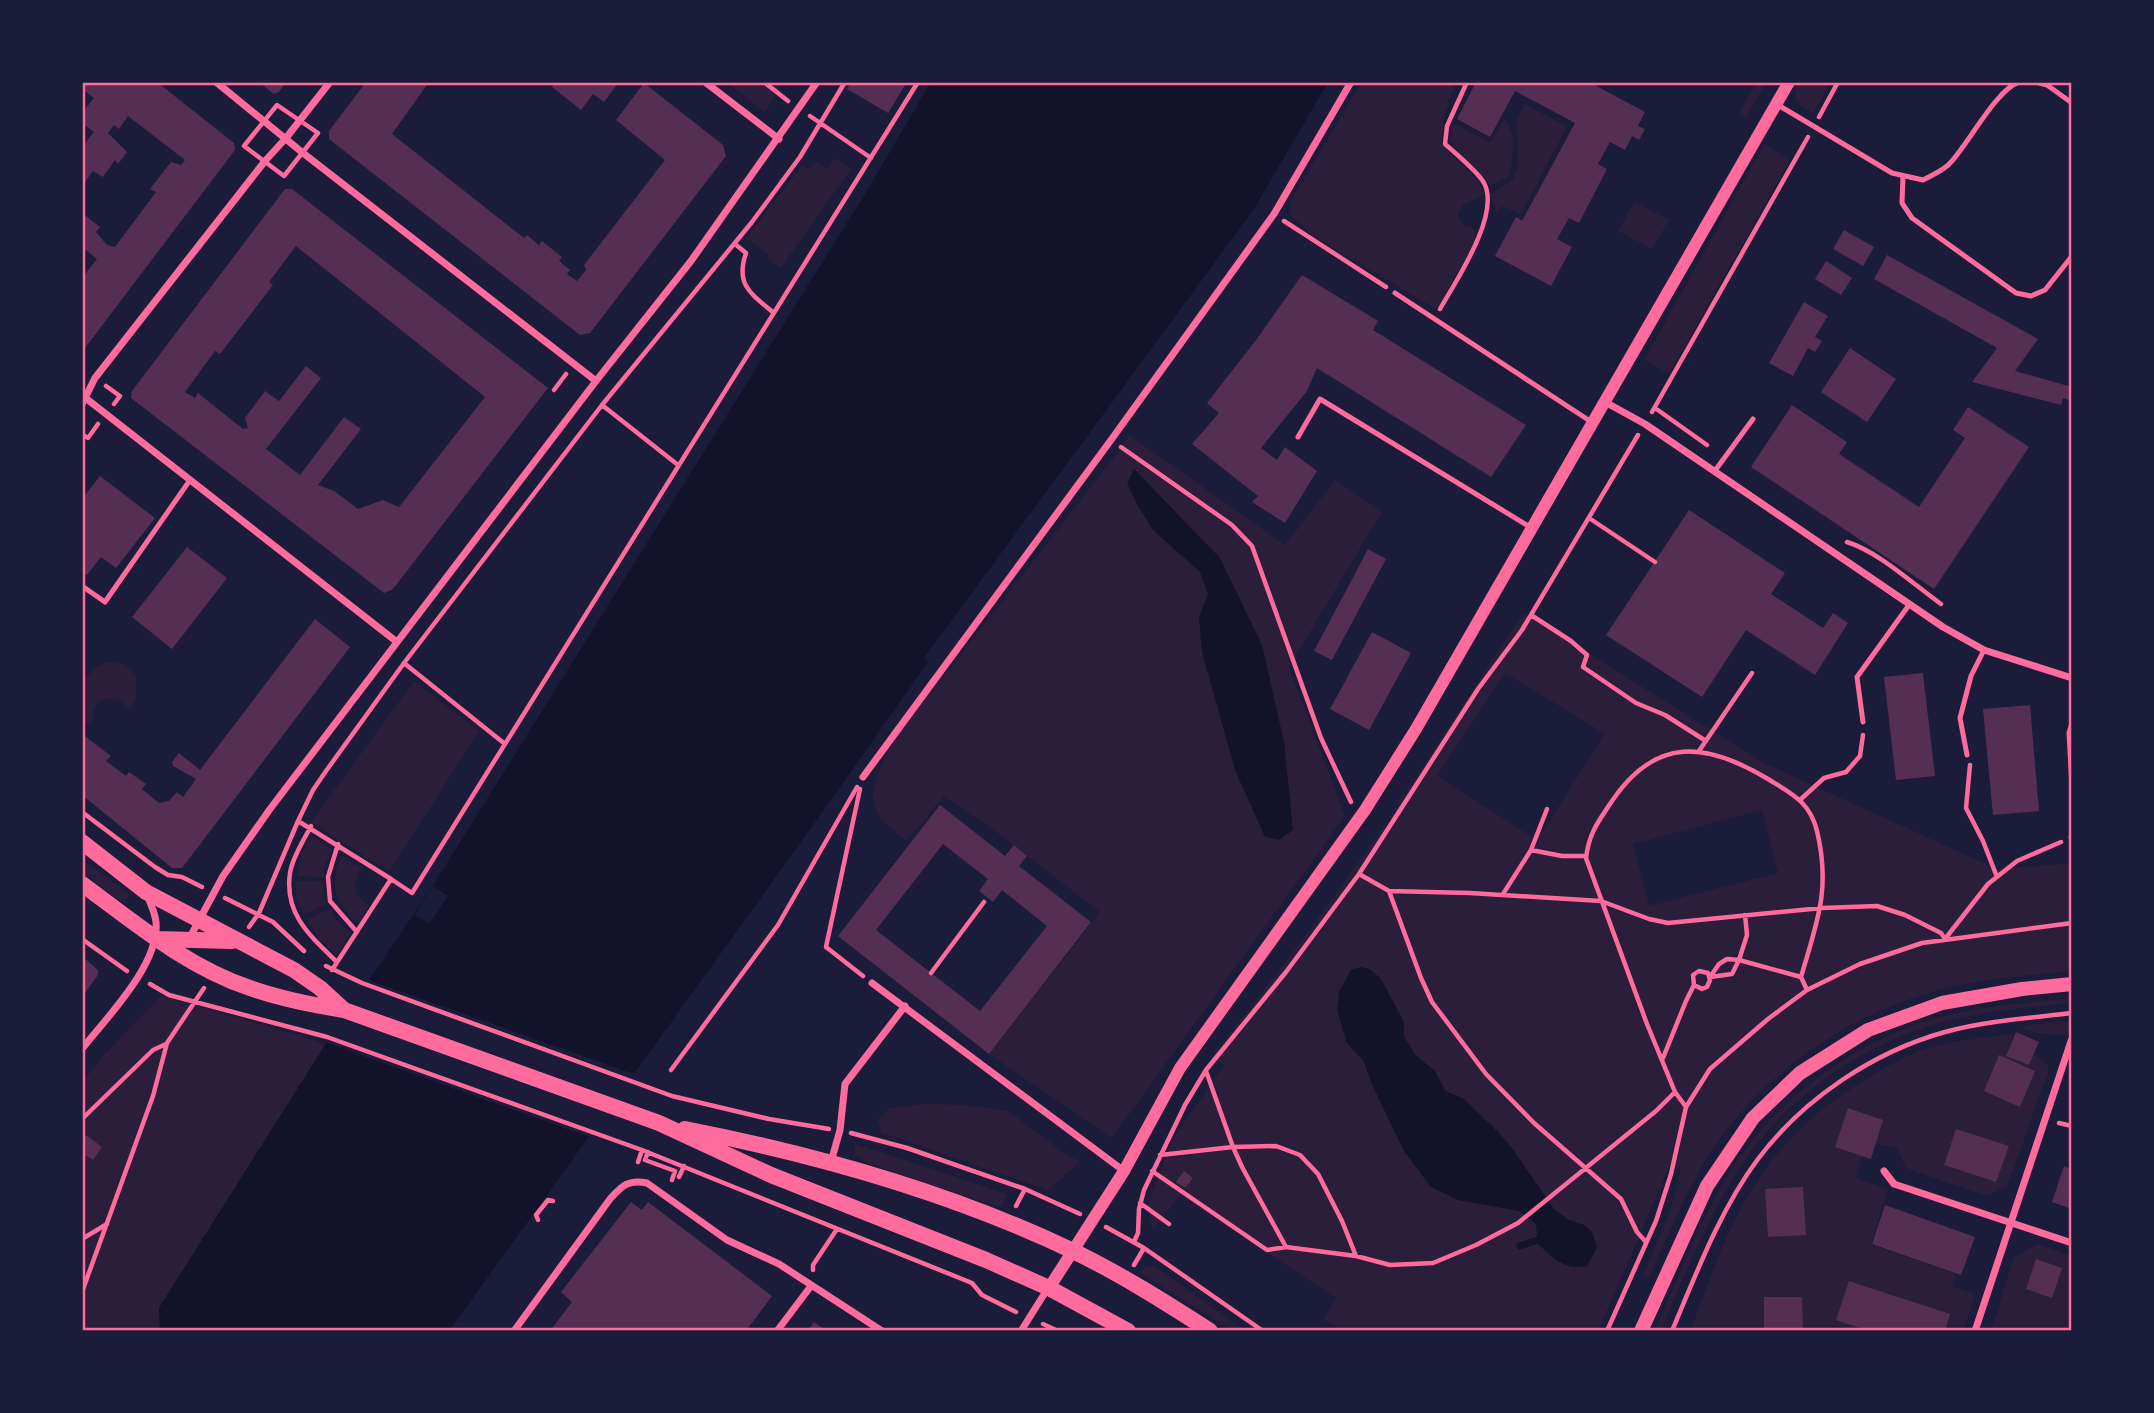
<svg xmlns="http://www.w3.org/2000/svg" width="2154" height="1413" viewBox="0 0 2154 1413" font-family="Barlow,sans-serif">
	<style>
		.green { fill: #2a1e3b; fill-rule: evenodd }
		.water { fill: #12122b }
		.pier { fill: #1b1b3a }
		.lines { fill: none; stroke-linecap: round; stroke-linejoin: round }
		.stream { stroke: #12122b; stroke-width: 7 }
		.building { fill: #542f53; fill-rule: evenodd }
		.path { stroke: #ff6b9d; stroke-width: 4.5 }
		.service { stroke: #ff6b9d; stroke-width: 5 }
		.minor { stroke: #ff6b9d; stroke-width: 7 }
		.tertiary { stroke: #ff6b9d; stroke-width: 12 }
		.secondary { stroke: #ff6b9d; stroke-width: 14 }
		.trunk { stroke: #ff6b9d; stroke-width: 16 }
		.neatline { fill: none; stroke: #ff6b9d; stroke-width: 2.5 }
	</style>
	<rect width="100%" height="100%" fill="#1b1b3a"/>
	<path class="green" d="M726 82H784L765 112Z
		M1362 82H1456L1444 117 1441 144 1478 180 1484 195 1463 205 1458 215 1463 225 1472 227 1477 233 1473 247 1436 309 1313 236 1289 214 1292 199Z
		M1756 82H1766L1746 119 1739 113Z
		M1798 82H1831L1813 114C1800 106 1789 98 1798 82Z
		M1525 104 1567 127 1521 214 1502 206 1496 214 1491 194 1513 179 1518 165 1517 118Z
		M1504 119C1518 133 1513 160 1507 178L1491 185 1463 158 1449 139 1454 124 1490 142Z
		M1764 144 1790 160 1669 374 1644 360Z
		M835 158 851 169 781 268 767 259 769 255 746 238 802 166 808 170 816 161 827 168Z
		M1634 202 1669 220 1652 249 1618 231Z
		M1129 435 1285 545 1335 480 1382 512 1289 667 1345 816 1112 1138 989 1054 1100 912 991 828 944 796 906 841C898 833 883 824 878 814 864 791 884 762 894 740L1118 452Z
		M1524 613 1766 764 1997 869 2072 863V971C2028 976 1982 978 1940 990 1847 1014 1758 1076 1707 1158 1684 1196 1667 1238 1649 1278L1643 1276 1672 1205 1681 1167H1669L1598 1331H1341L1323 1319 1336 1298 1180 1195 1153 1231 1148 1203 1172 1140 1224 1065 1211 1058C1267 987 1322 915 1374 840 1426 765 1472 687 1524 613ZM1505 673 1605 734 1537 840 1437 776ZM1762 810 1778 873 1649 906 1633 844ZM1361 967 1404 1022V1037L1416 1056 1435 1071 1445 1091 1464 1099 1499 1133 1554 1209 1569 1220 1584 1225 1573 1268 1556 1260 1538 1244 1536 1224 1520 1211 1458 1200 1431 1187 1404 1151 1372 1084 1339 992 1351 971Z
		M109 662 123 664 136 676V700L130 710C121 699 113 697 100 700L94 708 92 724 82 723C82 695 77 671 109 662Z
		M414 681 479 731 389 872 311 822Z
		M311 835 333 850 325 865 324 878 298 876 301 854Z
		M342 856 360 867 355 883 357 895 369 906 358 924C335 902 328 887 342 856Z
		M82 859 129 894 123 903 82 873Z
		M295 881H323L326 905 304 914 296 897Z
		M330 909 337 921 350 933 337 955 319 939 307 919Z
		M161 996 302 1036 325 1045 159 1308 160 1331H82V1082L104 1055Z
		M2072 998V1003C2033 1007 1993 1010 1955 1019 1869 1038 1784 1097 1737 1172 1706 1221 1684 1277 1661 1331H1655C1680 1273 1703 1210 1739 1158 1786 1090 1865 1036 1945 1016 1986 1005 2030 1003 2072 998Z
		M2072 1021V1034C2052 1034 2037 1037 2020 1026Z
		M2014 1034 2009 1048C2023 1052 2044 1055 2049 1069L2008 1185 1987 1196 1906 1168 1897 1148 1873 1143 1861 1159 1856 1178 1888 1189 1871 1244 1956 1274 1953 1286 1975 1294 1963 1331H1691C1727 1225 1759 1146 1858 1084 1880 1071 1904 1055 1929 1048 1957 1040 1985 1037 2014 1034Z
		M923 1104 968 1105 1008 1111 1070 1157 1081 1161 1048 1190 882 1133 878 1120 889 1108Z
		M855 1144 1007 1194 1001 1208 867 1163 854 1154Z
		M2038 1244 2072 1256V1331H1991L2014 1257Z
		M1153 1265 1246 1331H1232L1140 1273 1143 1267Z"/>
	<path class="water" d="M931 82H1328L1254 209 924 658 928 662 821 814 449 1331H160L159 1308 325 1045 432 887 865 194Z
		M1134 469 1220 558 1262 645 1284 742 1293 830 1279 840 1265 837 1235 770 1202 652 1199 617 1208 594 1200 572 1153 530 1138 506 1127 483Z
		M1361 967 1370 969 1381 979 1404 1022V1037L1416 1056 1435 1071 1445 1091 1464 1099 1499 1133 1512 1148 1554 1209 1569 1220 1584 1225 1592 1232 1597 1248 1587 1266C1564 1270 1555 1259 1538 1244L1536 1224 1520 1211 1458 1200 1431 1187 1404 1151 1372 1084 1364 1062 1347 1043 1337 1010 1339 992 1351 970Z"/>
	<path class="pier" d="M433 886 448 896 429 924 414 915Z
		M366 979 637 1075 592 1138 324 1042Z"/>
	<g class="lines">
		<path class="stream" d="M1520 1246 1538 1240"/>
	</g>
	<path class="building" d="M82 82H157L234 143 235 150 85 348H82V278L97 259 82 247V213L100 227 96 232 107 245 115 247 156 192 150 189 171 162 181 165 185 160 128 116 119 129 114 125 108 133 127 152 118 164 115 160 103 177 93 171 82 186V147L94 132 82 123V113L94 98 82 89Z
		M259 82H286L279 92 274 94Z
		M366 82H429L392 134 524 238 527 235 539 245 542 241 562 257 559 261 570 270 567 274 577 281 586 270 584 265 665 160 616 120 644 83 723 145 726 156 590 333 580 335 329 139V131Z
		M556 82H619L604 102 593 94 581 110 552 87Z
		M851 82H907L888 113 847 89Z
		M1476 82H1589L1645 112 1638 126 1645 129 1639 140 1632 136 1625 150 1610 142 1598 164 1607 169 1579 223 1569 218 1557 239 1572 247 1551 286 1495 256 1516 217 1522 221 1575 123 1515 91 1490 137 1457 119Z
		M285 189H292L548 388 393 589 384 593 131 398 132 391ZM296 246 485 397 399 507 383 500 358 509 334 491 318 485 361 429 344 417 300 475 266 449 321 378 306 366 279 401 265 391 245 418 248 428 243 429 198 393 195 398 185 392 215 351 220 354 273 285 269 282Z
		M1844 230 1874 247 1863 266 1833 249Z
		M1887 255 2038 339 2015 371 2072 387V401L2063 398 2061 405 1972 382 1997 348 1874 279Z
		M1826 261 1852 278 1841 295 1815 279Z
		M1302 275 1378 321 1373 330 1526 425 1491 477 1317 368 1307 391 1261 448 1277 460 1285 447 1317 471 1285 523 1252 502 1258 496 1192 444 1219 413 1207 403 1256 340Z
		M1804 302 1828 316 1815 337 1822 341 1815 352 1808 348 1793 376 1769 363Z
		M1850 348 1896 379 1867 422 1821 392Z
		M1792 405 1847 442 1839 454 1919 507 1965 438 1953 430 1968 407 2029 447 1934 589 1751 467Z
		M100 476 155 518 116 568 101 557 87 575 82 571V499Z
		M1689 510 1785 573 1771 594 1823 628 1833 613 1848 623 1815 675 1746 630 1702 697 1606 635Z
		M187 547 227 578 172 649 132 617Z
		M1368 549 1386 559 1332 660 1314 651Z
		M315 619 350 647 182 868H172L82 795V734L111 756 106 761 126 776 129 772 146 784 142 789 159 803 169 801 177 792 183 797 196 779 173 766 172 762 179 753 200 770Z
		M1372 632 1411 653 1369 730 1330 709Z
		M1923 673 1935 776 1896 780 1884 677Z
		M2030 705 2039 811 1993 815 1983 709Z
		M940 805 1005 856 1014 845 1027 856 1019 866 1091 922 989 1054 838 936ZM943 844 988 879 979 891 993 902 1002 890 1047 926 980 1011 876 930Z
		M82 956 98 970V975L82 997Z
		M2016 1032 2039 1042 2029 1065 2006 1056Z
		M1999 1055 2035 1071 2020 1107 1984 1091Z
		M1848 1108 1883 1120 1871 1159 1835 1147Z
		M1956 1129 2009 1146 1996 1182 1944 1165Z
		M86 1135 102 1147 93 1160 82 1153V1140Z
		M2064 1166 2072 1169V1209L2052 1202Z
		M1184 1171 1193 1178 1185 1188 1176 1182Z
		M1803 1187 1806 1235 1768 1237 1765 1189Z
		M631 1202 642 1210 648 1202 772 1296 746 1331H550L572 1302 561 1292Z
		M1885 1205 1975 1237 1961 1275 1872 1244Z
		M2036 1259 2062 1268 2052 1298 2026 1289Z
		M1849 1281 1950 1314 1945 1331H1869L1836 1320Z
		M1764 1297H1802L1803 1331H1764Z
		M814 1322 827 1331H808Z"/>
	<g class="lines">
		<path class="path" d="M764 82 788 101
			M277 105 318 133 284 176 244 146Z
			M810 116 871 158
			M1819 117 1838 82
			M1284 221 1386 287
			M735 244 746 253C735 285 751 294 774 313
			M1440 309C1456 281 1501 214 1484 183 1479 173 1454 152 1445 144L1447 126 1467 82
			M106 386 120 396 114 404
			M554 390 566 374
			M602 405 678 465
			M1655 408 1707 445
			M1652 412 1808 137
			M82 434 88 438 98 424
			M1121 447 1232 525 1252 546 1321 738 1351 802
			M1589 518 1655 562
			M1847 542C1879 552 1913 584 1941 604
			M1531 615 1571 641 1587 655 1583 667 1636 703 1665 715 1706 741
			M404 663 505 744
			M1699 751 1752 673
			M1970 765 1966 808 1983 841 1997 877
			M860 789 826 947 863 976
			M1801 799 1824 778 1846 772 1860 756 1863 735
			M82 812 155 867 168 875 182 877 202 887
			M298 821 391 879 332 970
			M311 826C304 840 292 858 290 873 284 914 310 936 337 962
			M338 844 328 877 330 901 357 932
			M1531 850 1562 856H1586
			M1359 874 1389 891 1470 893 1601 901 1649 919 1668 923 1822 908 1877 906 1905 915 1941 933 1945 939 1988 884 2017 861 2061 842
			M391 879 412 893 918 82
			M1389 891 1421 978 1432 1002 1486 1074 1534 1123 1621 1199 1637 1232 1646 1242
			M1503 894 1531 850 1547 809
			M225 898 273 922 304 951
			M1745 915 1747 935 1739 960 1801 977 1807 990
			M249 927 259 913 298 821 313 790 326 771 404 663 602 405 752 222 800 157 845 82
			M82 939 127 971
			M1727 959 1739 960 1732 974 1710 977 1719 964Z
			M326 966 362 983 672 1096 769 1119 829 1129
			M931 973 984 902
			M150 984 169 995 327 1037 642 1150 972 1283 982 1295 1016 1312
			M1663 1058 1686 1001 1694 985 1693 975 1699 971 1708 973 1710 980 1707 987 1702 989 1694 985
			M671 1070 778 925 857 787
			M1686 1107 1675 1092 1647 1024 1586 858C1589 833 1598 822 1612 801 1656 736 1706 742 1768 779 1792 794 1810 802 1817 831 1831 889 1817 922 1801 977
			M82 1119 153 1050 166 1044
			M2059 1123 2072 1126
			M851 1133 907 1148 1025 1189 1080 1214
			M648 1152 645 1160 675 1171 672 1180
			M1160 1155 1233 1147 1206 1071
			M638 1162 642 1150
			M1152 1171 1267 1250 1286 1247 1356 1256 1390 1265 1433 1263 1476 1245 1518 1223 1656 1111 1675 1092
			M679 1177 684 1166
			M1140 1203 1169 1224
			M1016 1206 1025 1189
			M538 1220 536 1215 548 1200 553 1201
			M1106 1227 1144 1248 1263 1331
			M82 1239 107 1224
			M1134 1242 1138 1233 1139 1209 1144 1190 1185 1105 1206 1070 1286 972 1359 874 1478 689 1522 630 1638 435
			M1286 1247 1242 1167 1233 1147 1276 1146 1300 1155 1318 1174 1342 1221 1356 1256
			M1134 1265 1144 1248
			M813 1270V1265L837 1229
			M82 1292 153 1096 167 1043 204 988
			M1043 1324 1058 1331
			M1607 1331 1656 1221 1671 1174 1686 1107 1710 1069 1768 1019 1807 990 1860 964 1922 943 2072 923
			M1672 1331C1696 1274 1721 1208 1758 1159 1803 1099 1873 1052 1945 1032 1986 1021 2030 1018 2072 1013"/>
		<path class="service" d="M2036 82 2047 85 2072 103
			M1778 105 1892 173 1923 180C1932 175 1945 170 1951 162 1968 144 1997 89 2019 82
			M1903 176 1902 203 1912 218 2016 293 2031 296 2045 290 2072 256
			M1395 293 1593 423
			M1298 437 1320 399 1530 527
			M1714 472 1753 419
			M82 586 105 602 190 480
			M1863 722 1857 677 1909 605
			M2072 723 2069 733 2072 787
			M1967 755 1960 718 1971 676 1984 650
			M2071 837 2072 833"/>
		<path class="minor" d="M216 82 303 153 596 381
			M705 82 779 139
			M83 396 397 642
			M1605 402 1645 424 1943 627 1984 650 2072 678
			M82 404 95 378 265 161 286 138 330 82
			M863 777 1111 440 1274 214 1351 82
			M189 939 223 876 270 809 596 381 691 261 817 82
			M872 983 1124 1171
			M82 1049C107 1017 160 964 156 922 155 913 151 904 147 895
			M831 1162 840 1130 845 1084 905 1006
			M1884 1171 1894 1184 2072 1243
			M514 1331 610 1199C622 1186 628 1179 647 1183L727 1240 779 1264 882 1331
			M777 1331 811 1286
			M1021 1331 1048 1288
			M1975 1331 2071 1041"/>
		<path class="tertiary" d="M1049 1288 1124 1171 1180 1068 1365 810 1416 729 1789 82"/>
		<path class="secondary" d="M1641 1331 1707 1186 1753 1118 1800 1073 1868 1030 1942 1003 2022 989 2072 984"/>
		<path class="trunk" d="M82 842 146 892 294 970 320 988 344 1010
			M82 884C135 923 187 967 250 988 281 999 312 1005 344 1010L659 1123 771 1175 986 1260 1049 1288 1128 1331
			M157 939 232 941
			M685 1129C818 1155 949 1192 1071 1250 1119 1273 1165 1302 1210 1331"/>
	</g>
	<rect width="2154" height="1413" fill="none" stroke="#1b1b3a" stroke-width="168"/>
	<rect x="84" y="84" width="1986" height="1245" class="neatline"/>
</svg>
